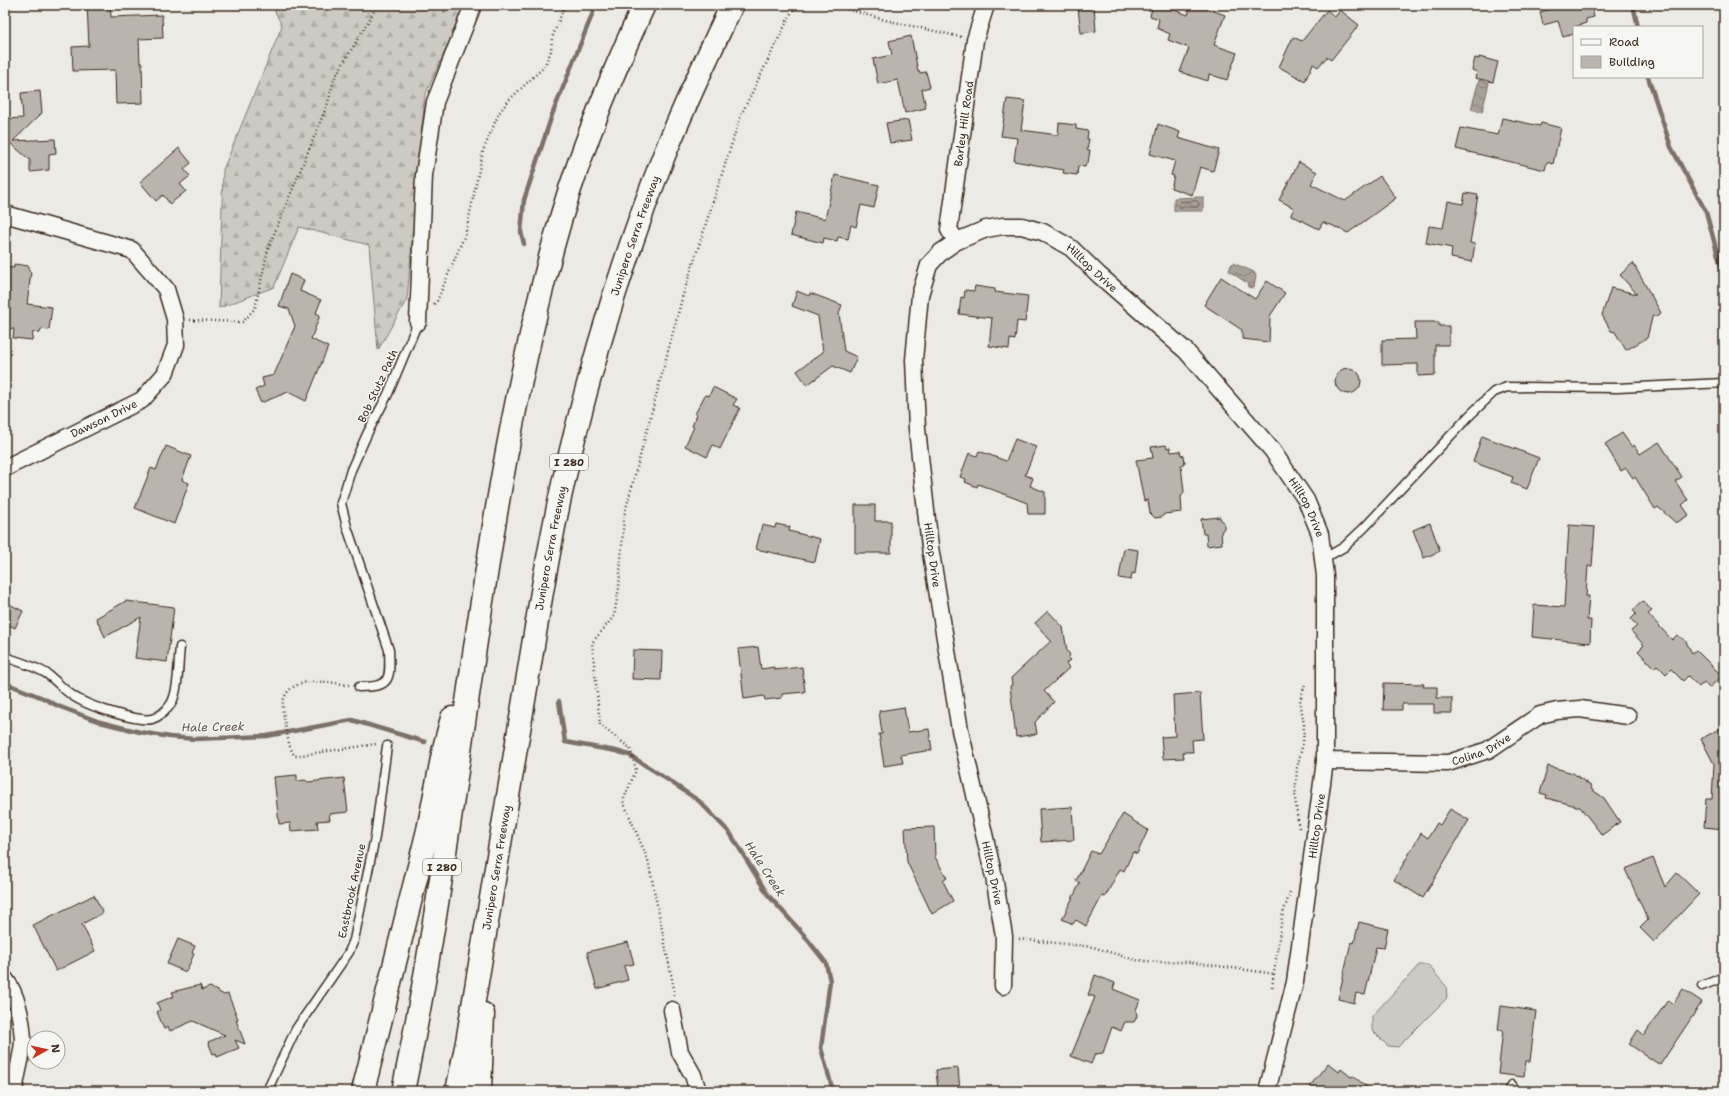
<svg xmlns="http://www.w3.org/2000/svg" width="1729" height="1096" viewBox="0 0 1729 1096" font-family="'Shantell Sans',sans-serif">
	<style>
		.grass { fill: #cdcac4; stroke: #847a71 }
		.forest { fill: url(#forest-firs); stroke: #847a71 }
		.water { fill: url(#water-waves); stroke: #7c7167 }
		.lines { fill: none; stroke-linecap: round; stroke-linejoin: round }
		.shore { stroke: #675a4f; stroke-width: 1 }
		.stream { stroke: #7c7167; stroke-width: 4.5 }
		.building { fill: #bab4ae; stroke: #3b2a1e }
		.service-casing { stroke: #3b2a1e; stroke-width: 11 }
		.minor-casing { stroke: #3b2a1e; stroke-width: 19 }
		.motorway-casing { stroke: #3b2a1e; stroke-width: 25 }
		.path { stroke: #3b2a1e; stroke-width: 2.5; stroke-dasharray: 1 3; stroke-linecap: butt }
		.service { stroke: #f6f6f2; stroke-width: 8 }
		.minor { stroke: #f6f6f2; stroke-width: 16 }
		.motorway { stroke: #f6f6f2; stroke-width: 22 }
		.labels { text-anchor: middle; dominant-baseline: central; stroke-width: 3; stroke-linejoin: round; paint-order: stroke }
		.shield { fill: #f6f6f2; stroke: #73675e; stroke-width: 1 }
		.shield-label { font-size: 10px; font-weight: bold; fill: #3b2a1e }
		.street-label { font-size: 11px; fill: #3b2a1e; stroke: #f6f6f2 }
		.water-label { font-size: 12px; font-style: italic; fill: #615449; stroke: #f6f6f2 }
	</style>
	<defs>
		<pattern id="forest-firs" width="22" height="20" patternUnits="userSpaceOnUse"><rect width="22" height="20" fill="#cdcac4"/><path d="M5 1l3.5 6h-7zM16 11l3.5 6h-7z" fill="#b1aea8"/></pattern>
		<pattern id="water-waves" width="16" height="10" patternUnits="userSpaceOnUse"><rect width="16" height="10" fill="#a8a198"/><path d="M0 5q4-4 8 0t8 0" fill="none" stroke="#8a837b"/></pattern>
	</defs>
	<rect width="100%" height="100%" fill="#ebeae5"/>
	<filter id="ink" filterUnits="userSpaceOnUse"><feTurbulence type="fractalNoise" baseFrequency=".025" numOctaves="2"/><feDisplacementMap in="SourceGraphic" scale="8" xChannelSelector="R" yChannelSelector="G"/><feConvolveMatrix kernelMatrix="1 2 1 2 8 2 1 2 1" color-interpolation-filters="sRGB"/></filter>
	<g filter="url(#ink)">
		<path class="grass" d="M1419 965H1428L1446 986 1447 998 1398 1047 1388 1046 1372 1030V1016Z"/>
		<path class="forest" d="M272 5H466L425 95 407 299 378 350 369 245 299 227 274 287 219 308 223 170 282 26Z"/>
		<path class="water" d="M1479 80 1489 83 1482 112 1471 109Z
			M1203 197V211H1174V198Z
			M1233 263 1254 272 1256 276 1254 288 1248 287 1247 283 1229 271 1231 265Z"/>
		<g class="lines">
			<path class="shore" d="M1197 201 1199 203 1197 207H1180L1178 206 1180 202Z"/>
			<path class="stream" d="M1633 5 1638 27
				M1648 77 1671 147 1706 212 1724 277
				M524 244 521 232 524 200 552 115 596 5
				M5 683 43 698 58 706 100 722 140 732 170 737 196 739 267 736 352 720 425 742
				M559 701 565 742 616 751 629 755 653 770 699 801 730 833 768 895 803 934 826 963 830 981 821 1048 833 1091"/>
		</g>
		<path class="building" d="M87 5H110L111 17 162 15 163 38 139 39 140 63H142L143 103 116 104 115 70 73 71 72 47 89 46Z
			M1153 5H1161L1188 15 1191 5H1198L1225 15 1214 45 1237 53 1227 80 1209 74 1208 81 1180 72 1189 48 1168 40 1170 34 1157 28 1159 19 1150 16Z
			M1564 5H1591L1594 17 1586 19V23L1574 27V34L1563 37 1558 21 1543 25 1540 12Z
			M1094 6 1096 31 1081 33 1078 8Z
			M1327 10 1335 17 1340 10 1359 25 1331 60 1327 57 1318 67 1313 64 1305 81 1279 67 1293 37 1302 41Z
			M911 36 918 71 919 70 920 73 926 72 930 87 922 89 926 108 905 113 898 80 878 84 873 59 892 55 889 41Z
			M1479 57 1498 62 1493 82 1475 78 1477 72 1472 70 1475 58 1479 59Z
			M40 91 42 113 13 141 55 139 56 153 49 154V170L30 172V160L10 143 5 148V119L23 118 21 93Z
			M1007 99 1025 101 1021 130 1058 135 1059 123 1076 125V129L1088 131 1087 139H1089L1087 150H1090L1088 163H1086L1085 167 1078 166 1077 175 1063 173 1064 170 1014 161 1017 138 1001 136Z
			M1502 118 1540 126 1541 123 1561 128 1553 164 1547 162 1545 170 1456 149 1461 128 1498 135Z
			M908 120 912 140 890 143 886 123Z
			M1158 124 1180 132 1178 138 1219 150 1213 171 1200 167 1192 195 1171 188 1174 176 1171 175 1175 161 1150 154Z
			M179 148 191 163 184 169 190 176 180 184 186 191 170 204 163 195 156 201 140 182Z
			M1299 162 1317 172 1311 184 1345 201 1380 176 1396 198 1348 233 1329 224 1328 225 1323 222 1319 229 1291 215 1294 208 1279 200Z
			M835 175 879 185 874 208 861 205 856 227 851 225 848 239 838 237 837 241 824 238 823 243 791 235 796 212 825 219Z
			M1465 193 1478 195 1470 243 1475 244 1472 262 1451 258 1452 248 1426 243 1429 226 1443 228 1448 201 1463 204Z
			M1633 263 1661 313 1656 317 1653 314 1647 338 1626 350 1615 332 1611 331 1602 315 1611 288 1637 294 1620 275Z
			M14 264 29 266V271L31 272 27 304 52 307 49 330 41 329 40 333 33 332 32 340 13 338 14 329 5 328V267L14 268Z
			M290 274 304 280 300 291 321 300 316 313 320 315 311 339 328 347 306 401 288 392 261 403 255 390 264 386 262 378 274 375 295 326 289 309 279 306Z
			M1221 277 1255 299 1267 281 1285 293 1270 316 1269 342 1242 339V330L1204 305Z
			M975 286 995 289V292L1028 296 1025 322 1017 321 1015 340 1010 339 1009 349 989 346 992 318 959 314 961 297 964 298 965 290 974 291Z
			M797 291 809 296 810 293 842 305 839 313 844 351 857 357 850 373 833 366 807 385 797 371 823 352 818 316 792 306Z
			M1415 322H1439V326H1449V345H1435V375L1418 376V364L1382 365V340L1416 339Z
			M1335 381a13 13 0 1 1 26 0a13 13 0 1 1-26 0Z
			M713 387 737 399 733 405 740 408 720 449 713 445 707 457 685 446 694 427 692 426 697 415 695 414 705 395 709 396Z
			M1622 433 1632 447 1634 445 1640 454 1659 442 1682 477 1675 481 1688 500 1682 505 1689 515 1676 523 1658 507 1655 509 1635 477 1633 478 1626 468 1621 471 1605 444Z
			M1482 436 1539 458 1527 489 1511 483 1513 477 1473 462Z
			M1015 439 1036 447 1025 475 1033 478 1030 486 1045 492V514H1028L1027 503 978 484 977 487 965 482 966 479 960 477 969 453 977 456 979 451 1006 461Z
			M1166 445 1167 448 1170 447 1171 452 1180 451 1181 455 1184 456 1185 463 1181 465 1184 492 1181 497 1182 512 1164 514 1162 517 1155 518 1150 513 1148 500 1144 501 1136 460 1153 458 1151 447Z
			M166 446 191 456 182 480 189 483 174 524 135 508 151 468 156 470Z
			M855 505H875V521H891V553H855Z
			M1220 517 1221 520 1224 522V528L1221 532 1222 544 1207 546 1206 534H1203L1201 519Z
			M1430 523 1440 551 1424 558 1413 530Z
			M776 524 790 527 789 531 820 539 815 562 756 549 762 525 775 528Z
			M1569 525 1595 527 1592 566H1588L1586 596H1589L1587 620H1591L1590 643 1532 637 1534 605 1564 607Z
			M1124 548 1138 550 1135 574 1132 573 1131 580 1119 578Z
			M126 601 174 607 167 662 135 658 141 617 105 637 96 618Z
			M1643 601 1652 611 1648 614 1672 640 1677 635 1685 640 1692 653 1696 650 1722 676 1709 688 1704 682 1699 687 1688 676 1683 681 1671 669 1666 674 1657 665 1654 668 1638 651 1644 645 1631 631 1637 626 1631 619 1636 614 1633 610Z
			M5 602 23 611 15 628 5 623Z
			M1048 611 1063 627 1067 651 1070 655 1068 658 1070 660 1066 663 1069 668 1044 691 1054 702 1035 722 1037 734 1016 737 1010 686 1012 685 1011 678 1051 641 1035 623Z
			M758 647 761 669 774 667V670L802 667 805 692 782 694V698L765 700 764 696 744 699 738 649Z
			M633 650 662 651 661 680 632 679Z
			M1384 683 1424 684 1423 687H1437V698H1452V713H1434V704H1402V710H1383Z
			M1200 693 1203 739 1192 740 1193 752H1183L1184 758 1163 759 1161 737 1175 736 1173 695Z
			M904 707 908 732 929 729 932 750 901 755 903 763 884 766 879 734H882L879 711Z
			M1724 726V829L1704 827 1706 799H1712L1714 764 1701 739Z
			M1548 766 1573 773 1592 787 1591 789 1604 798 1620 822 1602 835 1580 807 1546 798 1547 795 1540 793Z
			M297 775V781L305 780 308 782 344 778 348 812 329 814 330 820 317 821 318 829 291 831 290 823 279 824 274 777Z
			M1072 807 1074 840 1041 842 1039 809Z
			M1450 809 1469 820 1423 898 1394 880 1421 833 1428 838 1437 823 1440 825Z
			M1123 814 1148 830 1137 854 1133 852 1124 871 1120 869 1105 897 1102 896 1086 926 1076 920 1073 924 1062 919 1080 883 1076 881 1091 851 1099 854Z
			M934 827 935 857 947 878 943 881 953 901 932 914 907 862 905 828Z
			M1653 858 1665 887 1677 873 1699 894 1654 942 1640 928 1648 920 1625 869Z
			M94 895 103 913 82 924 95 951 56 971 33 925Z
			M1359 922 1388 929 1384 948 1376 947 1365 995 1356 993 1354 1003 1338 999 1351 942 1354 943Z
			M178 939 195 946 192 953 194 954 186 972 167 964Z
			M628 942 634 964 624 966 628 980 597 989 587 952Z
			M1095 975 1115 983 1113 989 1140 1000 1136 1010 1137 1016 1134 1022H1125L1121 1031 1112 1027 1103 1053 1095 1054 1091 1064 1071 1056 1095 997 1088 995Z
			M200 985 202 990 210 987 224 995 228 994 238 1019 236 1020 245 1044 235 1040 239 1048 217 1057 216 1053 213 1054 208 1042 225 1035 193 1021 170 1031 168 1027 164 1029 157 1012 160 1010 157 1003 174 996 172 992Z
			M1683 989 1702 1002 1660 1065 1629 1044 1638 1030 1644 1035 1668 1000 1673 1004Z
			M1501 1006 1536 1011 1530 1061H1526L1524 1077 1498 1074 1503 1030H1498Z
			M1328 1063 1339 1072 1341 1069 1351 1077 1353 1076 1372 1091H1316L1310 1086Z
			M958 1068 960 1091H938L936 1070Z"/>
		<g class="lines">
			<defs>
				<path id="service" d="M1323 559 1344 547 1365 527 1469 416 1494 392 1507 387 1617 388 1724 383
					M5 657C17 661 37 667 47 674 58 682 66 693 78 699 92 707 137 722 152 719 159 717 167 710 171 704 179 690 178 663 180 647
					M359 687C392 687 390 679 389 650L347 527 341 503 351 470 368 432 388 394 418 322
					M1702 986 1724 977
					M267 1091 296 1029 349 952 354 940 375 837 387 746
					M1509 1091 1512 1085"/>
				<g id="minor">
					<path d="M5 214 132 250 166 289 175 319 176 345 165 374 142 400 5 468"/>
					<path id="s1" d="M957 241 949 230 975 40 986 5"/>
					<path d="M418 322 424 175 435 102 473 5"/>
					<path id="s2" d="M1325 761 1448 763 1488 750 1540 715 1557 711 1580 709 1628 716"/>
					<path d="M5 979C17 994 22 1020 23 1039 23 1053 16 1076 14 1091"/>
					<path id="s3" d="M1003 986 1004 936 994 877 960 730 930 547 917 429 914 360 920 295 929 265 941 252 957 241 986 229 1003 226H1022L1043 232 1071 248 1099 275 1186 351 1272 450 1306 500 1320 534 1325 576V761L1295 982 1267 1091"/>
					<path d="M672 1010 680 1052 693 1075 698 1091"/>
				</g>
				<g id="motorway">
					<path d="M363 1091 428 830 444 748 452 718"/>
					<path d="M403 1091C462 811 478 523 553 246 575 163 608 83 644 5"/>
					<path id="s4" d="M457 1091 467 1042C486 932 504 822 522 712 537 623 550 533 572 446 596 348 626 251 663 158 684 106 708 55 732 5"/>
					<path d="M480 1091 483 1014"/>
				</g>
			</defs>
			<use href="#service" class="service-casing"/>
			<use href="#minor" class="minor-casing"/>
			<use href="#motorway" class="motorway-casing"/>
			<path class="path" d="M439 5 445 12 451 5
				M832 5 885 20 961 37
				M434 304 437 301 466 232 483 151 499 113 509 100 544 67 551 51 552 38 565 5
				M190 320 243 322 255 308 268 249 328 103 334 79 372 15 377 5
				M349 685C329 682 289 674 283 702 282 709 284 717 285 724 288 736 288 747 295 756L376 744
				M1299 828 1295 798 1297 768 1303 743 1304 725 1300 700 1305 685
				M1019 939 1093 947 1135 960 1159 962H1190L1275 974
				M1272 987 1282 917 1290 892
				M674 995V989L648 860 623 801 636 770 630 748 600 725 592 643 614 616 619 588 624 516 683 295 741 115 795 5"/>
			<use href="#service" class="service"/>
			<use href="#minor" class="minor"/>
			<use href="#motorway" class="motorway"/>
		</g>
	</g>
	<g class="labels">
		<g class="shield">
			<rect x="550" y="454" width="38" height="16" rx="3"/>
			<rect x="423" y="859" width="38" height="16" rx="3"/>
		</g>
		<g class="shield-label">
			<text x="569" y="462">I 280</text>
			<text x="442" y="867">I 280</text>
		</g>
		<g class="street-label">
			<text stroke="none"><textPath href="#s1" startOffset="121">Barley Hill Road</textPath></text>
			<text stroke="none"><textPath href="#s4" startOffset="875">Junipero Serra Freeway</textPath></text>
			<text stroke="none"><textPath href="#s3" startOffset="918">Hilltop Drive</textPath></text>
			<text transform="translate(378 386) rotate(-65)">Bob Stutz Path</text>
			<text transform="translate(104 419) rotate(-26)">Dawson Drive</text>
			<text stroke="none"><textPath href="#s3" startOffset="1242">Hilltop Drive</textPath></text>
			<text stroke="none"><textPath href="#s4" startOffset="551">Junipero Serra Freeway</textPath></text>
			<text transform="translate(932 555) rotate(82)">Hilltop Drive</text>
			<text stroke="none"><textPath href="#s2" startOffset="159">Colina Drive</textPath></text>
			<text transform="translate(1317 826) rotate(-82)">Hilltop Drive</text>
			<text stroke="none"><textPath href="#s4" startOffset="227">Junipero Serra Freeway</textPath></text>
			<text transform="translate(992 873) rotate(78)">Hilltop Drive</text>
			<text transform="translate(352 891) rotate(-78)">Eastbrook Avenue</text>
		</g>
		<g class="water-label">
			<text transform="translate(213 727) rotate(-1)">Hale Creek</text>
			<text transform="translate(765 869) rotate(57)">Hale Creek</text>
		</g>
	</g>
	<rect width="1729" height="1096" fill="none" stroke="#f6f6f2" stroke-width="20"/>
	<rect x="10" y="10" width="1709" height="1076" fill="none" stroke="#3b2a1e" stroke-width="1.5" filter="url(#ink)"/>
	<rect x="1573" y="26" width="130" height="52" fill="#f6f6f2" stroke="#aba49d"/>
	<rect x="1581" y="39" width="20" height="6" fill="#f6f6f2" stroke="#aba49d"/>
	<text x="1609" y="46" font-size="12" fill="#3b2a1e">Road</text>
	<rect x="1581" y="56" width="20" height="12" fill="#bab4ae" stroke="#aba49d"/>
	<text x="1609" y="66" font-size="12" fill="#3b2a1e">Building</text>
	<g transform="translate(46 1050) rotate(82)"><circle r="19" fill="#f6f6f2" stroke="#aba49d"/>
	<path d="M0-3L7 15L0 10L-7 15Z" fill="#c8321e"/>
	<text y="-6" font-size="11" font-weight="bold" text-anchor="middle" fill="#3b2a1e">N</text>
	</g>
</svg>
